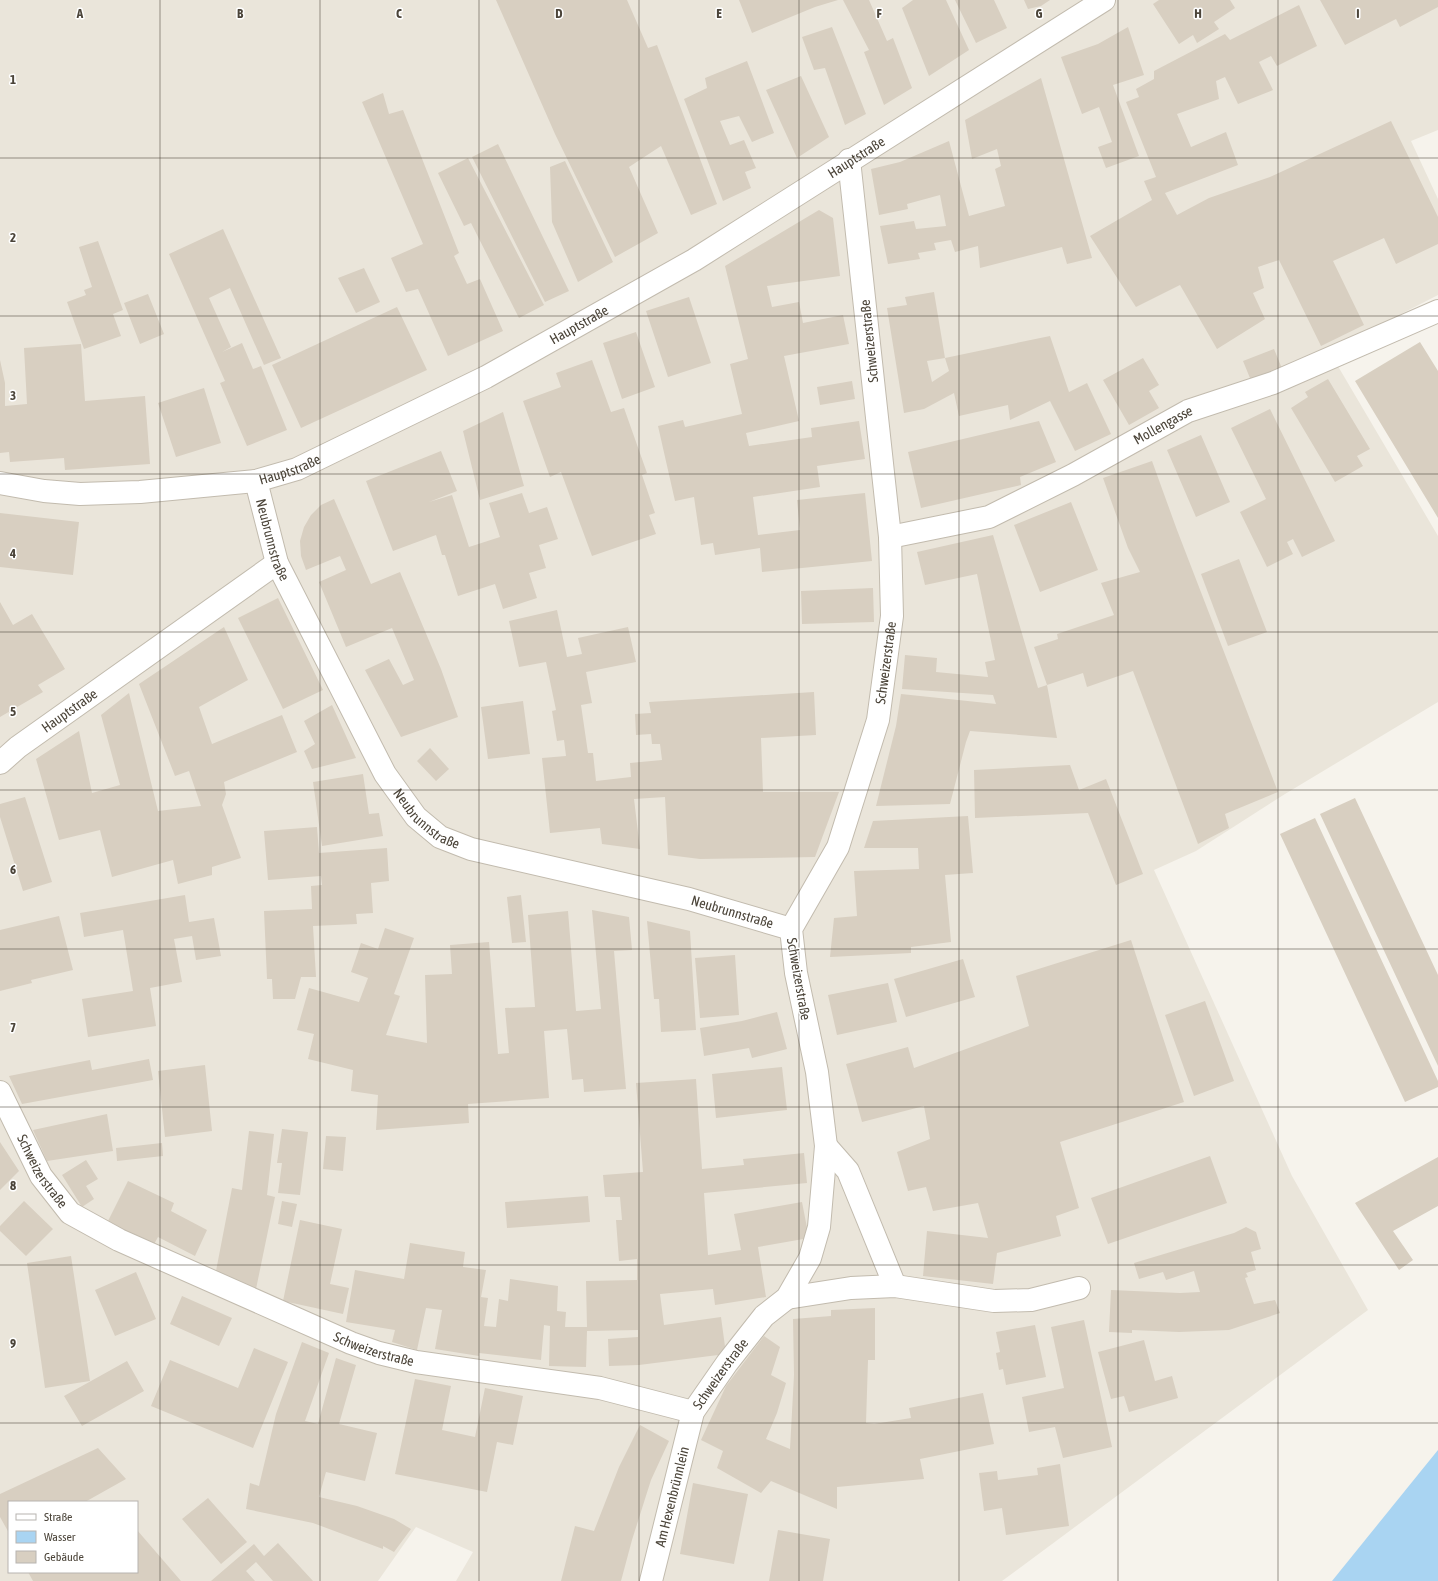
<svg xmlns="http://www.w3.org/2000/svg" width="1438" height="1581" viewBox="0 0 1438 1581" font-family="'Asap Condensed',sans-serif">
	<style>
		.residential { fill: #eae5da; fill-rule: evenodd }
		.water { fill: #a9d4f2 }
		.building { fill: #d8cfc1 }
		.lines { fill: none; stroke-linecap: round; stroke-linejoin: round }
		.street-casing { stroke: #c2bbae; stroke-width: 24 }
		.street { stroke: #fff; stroke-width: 22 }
		.grid { fill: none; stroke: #4b4439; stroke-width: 1; stroke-opacity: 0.55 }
		.labels { text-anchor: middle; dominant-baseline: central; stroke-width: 3; stroke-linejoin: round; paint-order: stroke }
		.street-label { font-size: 14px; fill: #4b4439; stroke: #fff }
		.grid-label { font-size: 13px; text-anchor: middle; font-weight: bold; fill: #4b4439; stroke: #fff; stroke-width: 3; stroke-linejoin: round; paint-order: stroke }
	</style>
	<rect width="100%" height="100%" fill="#f6f3ec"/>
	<path class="residential" d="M0 0H1438V130L1411 141 1438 199V295L1329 351 1438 536V702L1285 794 1196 851 1154 870 1292 1176 1368 1310 1002 1581H456L473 1552 416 1527 378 1581H0ZM9 1502H137V1572H9Z"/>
	<path class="water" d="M1438 1450V1581H1332L1425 1466Z"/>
	<path class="building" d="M496 0H627L648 48 657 45 717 204 691 215 661 146 629 167 658 233 615 257 555 134Z
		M739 0H838L815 7 752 33Z
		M843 0H869L887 41 893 38 912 88 884 105 864 52 869 50Z
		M913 0H946L969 50 929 76 902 8Z
		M955 0H994L1007 28 976 43Z
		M1024 0H1050L1041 6 1028 9Z
		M1159 0H1230L1235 8 1214 22 1219 29 1197 43 1193 35 1179 44 1153 4Z
		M1320 0H1438V7L1400 27 1396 19 1345 45Z
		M1299 5 1317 46 1277 66 1271 56 1259 62 1273 90 1238 104 1225 77 1216 81 1219 99 1177 114 1191 147 1226 132 1238 165 1165 193 1177 215 1209 198 1270 177 1391 121 1438 217V244L1396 264 1384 238 1333 261 1364 325 1321 346 1279 260 1258 267 1264 288 1253 293 1265 319 1217 349 1180 285 1136 307 1090 236 1152 200 1144 181 1156 177 1126 102 1139 97 1136 89 1154 79V71L1225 34 1230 40Z
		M832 27 866 114 845 125 825 68 814 70 802 37Z
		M1128 27 1144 75 1113 85 1139 156 1106 168 1098 147 1112 142 1099 107 1082 114 1061 57 1098 44Z
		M747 61 774 133 752 142 739 116 720 121 730 145 744 140 756 168 745 172 751 188 723 201 684 99 707 88 705 78Z
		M801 76 829 137 797 158 766 90Z
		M1041 78 1092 258 1067 264 1062 247 980 268 978 246 955 252 951 240 934 243 936 250 918 253 920 259 888 264 880 226 914 221 916 229 946 226 940 195 907 204 908 209 879 215 871 169 900 162 949 141 969 216 1005 206 995 169 1001 166 997 149 972 159 965 120Z
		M383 93 389 114 403 110 459 253 454 256 467 284 480 279 503 331 448 356 418 289 406 292 391 258 423 244 362 102Z
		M498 144 569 291 545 302 472 157Z
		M468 158 544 305 519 318 471 223 464 226 438 173Z
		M565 161 613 262 578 282 552 222 550 167Z
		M819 210 833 218 840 276 767 286 772 307 799 302 803 323 843 315 849 344 784 356 799 421 746 433 749 446 812 437 811 428 859 421 865 459 817 466 820 487 753 497 758 535 800 530 797 500 865 493 872 561 762 572 760 548 715 555 713 543 701 545 694 497 675 501 658 426 683 420 685 427 742 414 730 364 748 359 725 266Z
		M223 229 281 358 264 365 230 288 209 298 231 347 222 352 242 343 253 369 261 366 287 430 247 446 220 383 225 381 169 254Z
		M98 241 123 310 113 314 121 336 84 349 67 302 86 295 84 290 92 287 79 247Z
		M364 268 380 302 356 313 338 278Z
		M934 292 945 358 927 361 932 382 949 371 945 358 1050 336 1069 392 1087 383 1111 434 1075 451 1050 401 1010 420 1008 405 959 416 954 393 924 409 904 413 887 308 907 305 905 297Z
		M148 294 164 334 140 344 124 303Z
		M689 297 711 363 668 377 646 311Z
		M397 307 427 370 301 428 272 365Z
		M636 332 655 387 622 399 603 343Z
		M1420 342 1438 371V518L1355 381Z
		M81 344 85 401 145 396 150 464 65 470 64 458 10 462 9 452 0 453V360L5 383V406L27 404 24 348Z
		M1274 349 1283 371 1252 383 1243 361Z
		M1143 358 1159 385 1149 391 1159 408 1129 425 1103 380Z
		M592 360 611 412 624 408 647 473 642 475 655 513 649 515 656 534 592 556 561 472 550 477 523 401 561 387 556 373Z
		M1328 379 1370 449 1357 456 1363 466 1335 482 1291 408 1308 397 1305 392Z
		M852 381 855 399 820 405 817 387Z
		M204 388 221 443 176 457 158 403Z
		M1270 409 1335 541 1302 557 1293 539 1287 542 1293 554 1267 567 1240 512 1266 499 1231 428Z
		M503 412 524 486 480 500 463 431Z
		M1039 421 1056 462 1020 477 1021 485 921 508 908 452Z
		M1201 435 1230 502 1196 517 1167 450Z
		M441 451 457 491 429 502 452 495 469 547 500 537 489 503 522 493 529 513 547 507 558 539 539 545 546 568 529 573 537 598 503 609 495 584 458 596 445 555H442L436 535 393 551 366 481Z
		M1152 461 1177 530 1278 792 1225 814 1229 828 1198 844 1133 671 1087 687 1083 673 1047 685 1034 647 1058 639 1057 634 1114 615 1101 583 1140 572 1128 548 1103 478Z
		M334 499 371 584 400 572 441 669 458 717 401 737 365 670 389 659 403 685 414 680 392 628 346 647 319 582 346 570 340 556 306 570 301 556 300 541 304 527 311 515 321 505Z
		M1071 502 1098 570 1040 592 1014 525Z
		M0 513 79 522 73 575 0 567Z
		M993 535 1038 688 1047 685 1057 738 970 731 966 742 950 804 876 806 896 726 901 694 996 704 993 695 902 689 905 655 937 658 936 672 988 677 985 662 995 660 977 574 925 585 917 552Z
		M1239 559 1267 632 1228 646 1201 574Z
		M873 588 874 622 802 624 801 591Z
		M278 598 323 690 283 709 238 618Z
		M0 602 13 625 32 614 65 669 38 685 43 692 0 717Z
		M557 610 567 657 582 654 578 638 628 627 636 662 586 672 592 703 581 705 588 753H593L596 781 631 777 630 763 662 760 660 744H652L651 734 636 735 635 714 651 713 649 702 814 692 816 735 761 738 763 792H839L815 857 700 859 668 855 665 797 634 799 640 849 602 844 600 828 550 833 542 758 566 756 564 740 557 741 552 711 556 710 546 662 519 667 509 621Z
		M224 627 248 680 199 707 212 744 282 715 297 752 224 782 226 794 222 805 241 858 212 867V875L178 884 173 860 112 877 100 830 59 840 36 759 79 731 92 793 120 785 101 715 129 693 158 811 201 806 189 771 175 776 139 684Z
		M523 701 530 754 488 759 481 707Z
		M332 705 356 758 312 769 304 751 315 744 304 721Z
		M430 748 449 769 436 781 417 761Z
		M1070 765 1079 790 1106 779 1143 874 1116 885 1088 813 975 818 974 770Z
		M363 774 369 814 379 813 383 836 322 846 313 782Z
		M25 797 52 882 23 891 0 817V804Z
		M1355 798 1438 975V1066L1320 814Z
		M968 816 973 873 945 875 951 942 911 947V953L830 957 834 918 857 916 854 871 919 869 918 848H864L873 821Z
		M1315 818 1438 1081V1087L1405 1102 1280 834Z
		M317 827 319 853 387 848 389 881 371 883 373 913 356 914 357 924 313 926 316 977H301L295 999H273L272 979H267L264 911 312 909 311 886 322 885 321 876 268 880 264 831Z
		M185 895 189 922 214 918 221 956 196 960 192 936 174 939 182 982 150 988 156 1026 88 1037 82 999 133 991 123 930 84 937 80 913Z
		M521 895 526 942 512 943 507 897Z
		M592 910 629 917 632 950 614 951 626 1089 584 1092 583 1079 572 1080 567 1029 544 1031 549 1098 468 1104 469 1123 376 1130 378 1095 351 1091 353 1070 308 1059 314 1034 297 1030 309 988 359 1002 368 978 351 972 361 943 378 949 385 928 414 938 394 994 400 996 386 1035 427 1043 425 975 452 974 450 945 489 942 498 1054 509 1053 505 1008 535 1007 528 915 568 911 576 1011 601 1009Z
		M59 916 73 970 31 980 32 983 0 991V930Z
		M647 921 690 931 696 1030 661 1032 659 999H654Z
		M1131 940 1184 1102 1060 1142 1079 1208 1056 1216 1061 1236 997 1253 993 1284 923 1276 927 1231 988 1238 978 1203 933 1211 926 1187 908 1191 897 1152 930 1139 924 1106 862 1122 846 1064 908 1047 914 1068 1029 1026 1016 976Z
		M735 955 739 1015 700 1018 695 958Z
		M963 959 975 997 906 1017 894 979Z
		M888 983 897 1022 837 1035 828 995Z
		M1205 1001 1234 1081 1194 1096 1165 1015Z
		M777 1012 787 1049 752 1058 749 1048 704 1056 700 1028 742 1021Z
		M149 1059 153 1080 22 1104 9 1076 90 1060 92 1070Z
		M205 1065 212 1131 165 1137 158 1071Z
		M782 1067 787 1110 716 1118 712 1074Z
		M696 1079 702 1169 744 1165 743 1159 804 1153 807 1183 704 1193 708 1255 741 1250 734 1214 802 1202 809 1238 758 1247 766 1297 715 1305 713 1289 660 1294 664 1325 721 1317 726 1354 639 1365 609 1366 608 1339 638 1337V1330L587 1331 586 1367 549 1366 550 1326 544 1325 541 1360 479 1353V1356L435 1349 442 1310 426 1308 417 1350 392 1342 395 1330 346 1322 355 1270 404 1279 410 1243 465 1252 463 1267 486 1270 481 1297 488 1298 484 1326 496 1327 499 1299 508 1301 510 1279 558 1286 557 1311 566 1312 565 1327H587L586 1281 637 1280V1259L619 1261 616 1220H622L620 1197H605L603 1175 643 1172 636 1083Z
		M107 1114 113 1151 47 1161 33 1130Z
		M282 1129 308 1132 300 1195 278 1193 282 1163H277Z
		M249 1131 274 1134 267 1195 275 1197 256 1289 216 1271 232 1188 242 1190Z
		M326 1136 346 1137 343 1171 323 1169Z
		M0 1142 19 1171 0 1190Z
		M162 1143 163 1156 117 1161 116 1148Z
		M1210 1156 1227 1203 1108 1244 1091 1198Z
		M1438 1157V1206L1393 1231 1413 1260 1399 1270 1355 1203Z
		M86 1160 98 1179 86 1186 94 1199 82 1207 62 1175Z
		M128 1181 174 1203 171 1211 207 1230 195 1256 158 1237 152 1248 106 1225Z
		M588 1196 590 1222 507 1228 505 1202Z
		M24 1201 53 1229 26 1256 0 1231V1226Z
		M282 1201 297 1204 292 1227 278 1224Z
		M300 1220 342 1229 330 1284 349 1288 343 1314 283 1301Z
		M1246 1227 1256 1232 1261 1249 1251 1252 1256 1270 1246 1273 1248 1277 1245 1278 1254 1304 1275 1300 1280 1313 1229 1330 1179 1332 1132 1330V1333L1109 1332 1111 1290 1180 1293 1200 1292 1194 1271 1166 1280 1163 1272 1139 1279 1134 1263 1234 1233Z
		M71 1256 90 1381 45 1388 27 1263Z
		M136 1272 156 1319 115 1336 95 1290Z
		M182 1296 232 1318 219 1346 170 1324Z
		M875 1308V1360H868L866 1423 874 1424 911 1418 909 1408 983 1393 994 1444 920 1459 924 1479 837 1487V1509L771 1481 761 1493 717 1468 723 1451 701 1440 726 1386 764 1336 780 1347 771 1375 786 1383 777 1413 766 1439 790 1449 794 1375 793 1319 831 1316V1310Z
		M1084 1320 1112 1447 1063 1458 1055 1427 1029 1432 1022 1397 1064 1388 1051 1327Z
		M1035 1325 1046 1377 1006 1385 1003 1369 999 1370 996 1353 1000 1352 996 1332Z
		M1144 1340 1155 1381 1172 1376 1178 1398 1129 1412 1124 1396 1111 1399 1098 1352Z
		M302 1342 329 1353 305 1421 318 1424 336 1358 356 1365 339 1424 377 1433 365 1481 326 1472 319 1497 357 1506 394 1519 411 1529 394 1552 383 1546V1549L313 1523 246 1509 250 1483 259 1486 276 1414Z
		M254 1348 288 1362 253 1448 151 1406 170 1360 238 1388Z
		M127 1361 144 1391 82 1426 64 1396Z
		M415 1379 451 1386 442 1430 475 1437 485 1388 523 1396 513 1445 497 1442 487 1492 395 1474Z
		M640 1425 669 1441 651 1480 632 1540 621 1581H561L575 1526 594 1531 619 1467Z
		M98 1448 126 1479 85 1502H9V1533L0 1517V1494Z
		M1060 1464 1069 1526 1006 1535 1002 1508 984 1511 979 1473 997 1471 998 1480 1038 1475 1037 1468Z
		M693 1483 748 1494 734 1564 680 1554Z
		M208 1498 247 1542 221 1564 182 1519Z
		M137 1530 181 1581H33L28 1572H137Z
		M778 1530 830 1539 823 1581H769Z
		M278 1543 313 1581H273L256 1562 246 1571 255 1581H211L254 1544 264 1556Z"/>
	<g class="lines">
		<defs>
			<g id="street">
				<path id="s1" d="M256 481 277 563 385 774 416 817 440 837 471 849 689 899 791 929"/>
				<path id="s2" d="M0 483 44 491 80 494 140 492 256 481 297 469 486 377 694 260 1104 0"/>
				<path id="s3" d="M890 537 989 517 1073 475 1188 411 1273 383 1438 311"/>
				<path id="s4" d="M0 763 18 747 277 563"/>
				<path id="s5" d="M0 1092 41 1176 70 1213 119 1240 351 1343 379 1353 416 1362 600 1388 693 1412"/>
				<path d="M826 1146 848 1171 895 1286"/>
				<path d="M787 1298 851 1288 895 1286 994 1301 1031 1300 1079 1288"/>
				<path id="s6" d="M651 1581 693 1412 727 1363 764 1316 787 1298 810 1258 819 1227 826 1146 817 1072 796 973 791 929 838 847 878 720 892 616 890 537 849 160"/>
			</g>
		</defs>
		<use href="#street" class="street-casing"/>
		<use href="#street" class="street"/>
	</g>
	<path class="grid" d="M160 0V1581M320 0V1581M479 0V1581M639 0V1581M799 0V1581M959 0V1581M1118 0V1581M1278 0V1581M0 158H1438M0 316H1438M0 474H1438M0 632H1438M0 790H1438M0 949H1438M0 1107H1438M0 1265H1438M0 1423H1438"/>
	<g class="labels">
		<g class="street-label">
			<text stroke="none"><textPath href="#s2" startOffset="941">Hauptstraße</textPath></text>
			<text stroke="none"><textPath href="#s2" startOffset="617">Hauptstraße</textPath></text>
			<text transform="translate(869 341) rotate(-96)">Schweizerstraße</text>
			<text stroke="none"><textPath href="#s3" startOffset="298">Mollengasse</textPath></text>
			<text stroke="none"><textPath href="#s2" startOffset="293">Hauptstraße</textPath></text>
			<text stroke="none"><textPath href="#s1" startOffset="61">Neubrunnstraße</textPath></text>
			<text stroke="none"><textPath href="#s6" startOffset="988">Schweizerstraße</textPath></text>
			<text stroke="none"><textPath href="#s4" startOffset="87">Hauptstraße</textPath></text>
			<text stroke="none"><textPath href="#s1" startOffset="384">Neubrunnstraße</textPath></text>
			<text stroke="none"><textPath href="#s1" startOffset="708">Neubrunnstraße</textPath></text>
			<text transform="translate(799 979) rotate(80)">Schweizerstraße</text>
			<text stroke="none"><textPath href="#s5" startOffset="90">Schweizerstraße</textPath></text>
			<text stroke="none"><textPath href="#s5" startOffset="474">Schweizerstraße</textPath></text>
			<text stroke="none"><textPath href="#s6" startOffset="221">Schweizerstraße</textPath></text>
			<text stroke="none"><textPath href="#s6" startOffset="87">Am Hexenbrünnlein</textPath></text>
		</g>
	</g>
	<g class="grid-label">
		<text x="80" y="18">A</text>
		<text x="240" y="18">B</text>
		<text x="399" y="18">C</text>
		<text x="559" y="18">D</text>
		<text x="719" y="18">E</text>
		<text x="879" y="18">F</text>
		<text x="1039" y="18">G</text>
		<text x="1198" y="18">H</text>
		<text x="1358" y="18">I</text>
		<text x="13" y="84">1</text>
		<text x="13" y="242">2</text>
		<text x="13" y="400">3</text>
		<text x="13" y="558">4</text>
		<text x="13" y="716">5</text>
		<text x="13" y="874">6</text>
		<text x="13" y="1032">7</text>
		<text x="13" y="1190">8</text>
		<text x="13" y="1348">9</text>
	</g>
	<rect x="8" y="1501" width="130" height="72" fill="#ffffff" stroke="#b7b4b0"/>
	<rect x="16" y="1514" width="20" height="6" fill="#ffffff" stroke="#b7b4b0"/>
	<text x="44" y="1521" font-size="12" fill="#4b4439">Straße</text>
	<rect x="16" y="1531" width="20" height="12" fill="#a9d4f2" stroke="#b7b4b0"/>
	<text x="44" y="1541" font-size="12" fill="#4b4439">Wasser</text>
	<rect x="16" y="1551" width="20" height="12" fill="#d8cfc1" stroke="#b7b4b0"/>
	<text x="44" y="1561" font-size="12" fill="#4b4439">Gebäude</text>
</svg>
